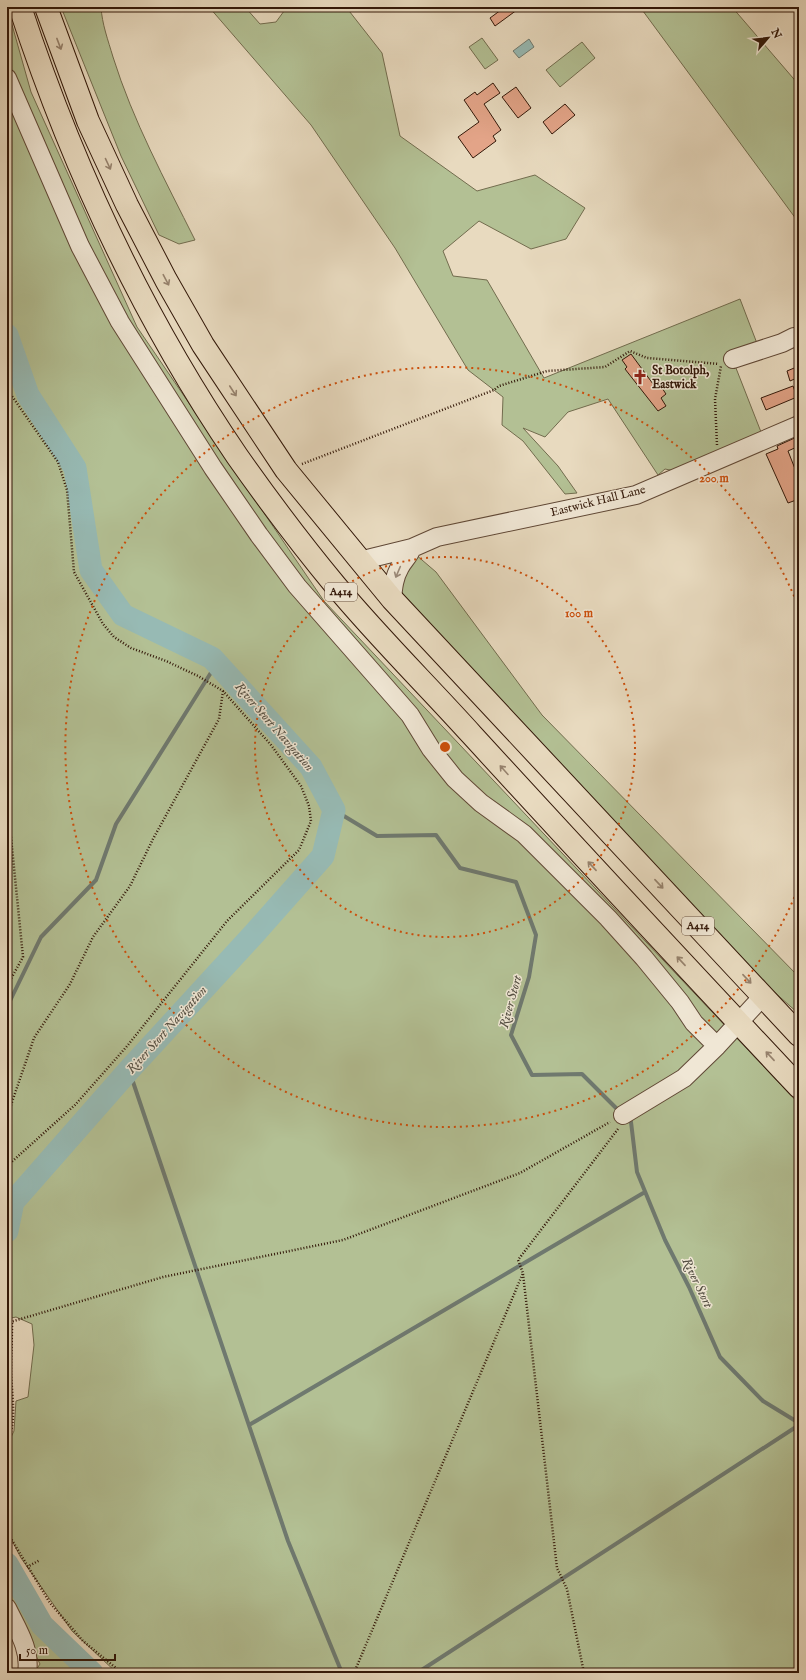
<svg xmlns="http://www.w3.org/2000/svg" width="806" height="1680" viewBox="0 0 806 1680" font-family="'IM FELL English',serif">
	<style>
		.green { fill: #b3c094; stroke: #726c4e }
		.water { fill: #97bab4; stroke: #6f796f }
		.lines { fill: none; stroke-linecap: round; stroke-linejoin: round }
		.stream { stroke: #6f796f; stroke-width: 4 }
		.river { stroke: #97bab4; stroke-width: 23 }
		.building { fill: #e3a488; stroke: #321708 }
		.minor-casing { stroke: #604836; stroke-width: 20 }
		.highway-casing { stroke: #321708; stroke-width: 24 }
		.path { stroke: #321708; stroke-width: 2.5; stroke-dasharray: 1 2; stroke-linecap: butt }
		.minor { stroke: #f0e7d5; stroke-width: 18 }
		.highway { stroke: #e8dabf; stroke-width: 22 }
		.oneway { stroke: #96826d }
		.oneway2 { stroke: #9a8979 }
		.ring { fill: none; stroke: #cd4f0b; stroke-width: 2; stroke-dasharray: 2 4 }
		.labels { text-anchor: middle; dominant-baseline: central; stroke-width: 3; stroke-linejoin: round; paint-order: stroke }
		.shield { fill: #f0e7d5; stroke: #6b5546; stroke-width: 1 }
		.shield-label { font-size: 11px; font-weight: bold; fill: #321708 }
		.poi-label { font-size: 12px; font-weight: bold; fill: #321708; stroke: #f0e7d5; text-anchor: start }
		.street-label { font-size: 12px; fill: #321708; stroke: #f0e7d5 }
		.water-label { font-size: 13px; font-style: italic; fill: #555044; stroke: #f0e7d5 }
		.centre { fill: #cd4f0b; stroke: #f0e7d5; stroke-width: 2 }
		.ring-label { font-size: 12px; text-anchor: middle; font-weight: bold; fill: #cd4f0b; stroke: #f0e7d5; stroke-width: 3; stroke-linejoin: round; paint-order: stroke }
	</style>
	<rect width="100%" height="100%" fill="#e8dabf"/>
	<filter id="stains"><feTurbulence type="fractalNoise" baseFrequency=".005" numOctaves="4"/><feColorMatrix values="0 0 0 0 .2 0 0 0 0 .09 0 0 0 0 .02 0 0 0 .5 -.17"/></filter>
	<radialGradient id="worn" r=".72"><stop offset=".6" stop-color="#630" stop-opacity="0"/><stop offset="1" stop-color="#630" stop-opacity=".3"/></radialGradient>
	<path class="green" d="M7 7 31 92 137 327 324 601 799 1104V1673H117L72 1631 21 1558 7 1531V1445L14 1431 16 1401 28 1397 34 1345 32 1324 16 1317 7 1319Z
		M61 7H101C102 24 108 40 113 57 133 121 165 180 195 240L179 244 159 235 121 156Z
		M209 7H245L260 24 276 22 287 7H346L382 53 400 136 477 191 535 175 585 208 566 239 531 249 479 221 443 251 453 276 487 280 544 378 740 299 758 346 734 363 761 432 675 471 665 469 658 475 608 399 568 412 545 437 523 428 558 466 577 493 565 494 523 441 502 425 503 397 468 370 395 248 311 125Z
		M640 7H732L799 85V223Z
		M482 38 498 60 485 69 469 47Z
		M582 42 595 58 560 87 546 70Z
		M415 554 436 572 542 715 799 977V1014L772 990 401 595 403 578Z
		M7 1577 44 1638 76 1673H34L40 1664 7 1597Z"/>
	<path class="water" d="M529 39 534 47 519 58 513 51Z"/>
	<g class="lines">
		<path class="stream" d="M334 810 377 836 436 835 460 868 516 882 536 935 529 977 511 1035 532 1075 582 1074 619 1111
			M7 1007 41 937 96 880 116 824 217 663
			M129 1070 288 1541 342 1673
			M627 1119 631 1122 637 1172 665 1240 689 1287 720 1357 763 1401 799 1423
			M249 1425 645 1192
			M417 1673 799 1425"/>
		<path class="river" d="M7 335 28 395 75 468 91 570 123 615 212 658 311 767 334 810 323 856 253 935 129 1070 13 1202 7 1231
			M7 1564 42 1625 92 1673"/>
	</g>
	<path class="building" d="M505 7H521L495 26 490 18Z
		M493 83 500 93 484 104 501 130 493 136 496 141 473 158 458 137 479 122 464 100 475 92 477 95Z
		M516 87 531 108 518 118 502 97Z
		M565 104 575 115 552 134 543 122Z
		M631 354 656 388 660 385 666 394 661 398 666 406 658 411 625 369 627 367 622 360Z
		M799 366V377L790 381 787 371Z
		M793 386 797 397 766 410 761 398Z
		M799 436V446L788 451 799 479V499L788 503 766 454 778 449 777 446Z"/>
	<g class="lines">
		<defs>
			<path id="minor" d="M7 78 80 246 120 322 213 468 259 535 297 586 410 715 431 749 455 779 481 803 524 834 608 918 644 958 680 1002 694 1023 717 1046
				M733 359 782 343 794 337 799 340
				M359 561 412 548 437 537 636 495 799 425
				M392 599C393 588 394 577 400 567 404 560 409 556 412 548
				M623 1115 684 1078 717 1046 763 996
				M7 1608C17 1629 31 1649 27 1673"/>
			<path id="highway" d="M20 7C72 166 143 318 237 456 268 500 301 544 335 585 378 637 427 685 472 735 580 853 689 970 799 1087
				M46 7 88 121 127 205 166 280 203 345 286 470 392 599 799 1035"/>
		</defs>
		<use href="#minor" class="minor-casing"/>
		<use href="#highway" class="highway-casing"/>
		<path class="path" d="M7 389 58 462 67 490 74 572 103 624 114 637 131 648 166 661 198 676 223 691 271 745 301 786 309 806 311 821 299 850 227 921 128 1045 75 1105 7 1166
			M717 445 715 399 721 366
			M302 464 494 390 499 386 547 371 605 367 630 351 647 358 719 364
			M7 798 23 957 7 986
			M7 1110 11 1105 34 1038 70 984 93 937 130 886 153 839 219 719 223 691
			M523 1274 557 1568 567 1589 584 1673
			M7 1323 163 1277 343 1240 520 1173 610 1122
			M7 1443C17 1421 12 1397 11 1373 11 1356 12 1340 12 1323
			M7 1532 50 1603 83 1641 122 1673
			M27 1567 40 1560
			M354 1673 523 1273 518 1260 618 1129"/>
		<use href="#minor" class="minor"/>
		<use href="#highway" class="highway"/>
	</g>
	<defs><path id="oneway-shaft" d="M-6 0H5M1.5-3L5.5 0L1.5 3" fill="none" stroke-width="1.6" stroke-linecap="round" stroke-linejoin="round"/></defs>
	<g class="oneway">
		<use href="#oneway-shaft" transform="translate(59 44) rotate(69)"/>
		<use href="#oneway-shaft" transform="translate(108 164) rotate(65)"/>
		<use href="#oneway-shaft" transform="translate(166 280) rotate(62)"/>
		<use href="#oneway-shaft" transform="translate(233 391) rotate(57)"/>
		<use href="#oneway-shaft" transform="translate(504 770) rotate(-132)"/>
		<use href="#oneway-shaft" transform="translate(592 866) rotate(-133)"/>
		<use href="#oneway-shaft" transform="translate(659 884) rotate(47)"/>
		<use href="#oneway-shaft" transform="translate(681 961) rotate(-133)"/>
		<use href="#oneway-shaft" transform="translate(747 979) rotate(47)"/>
		<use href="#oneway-shaft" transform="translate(770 1056) rotate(-133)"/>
	</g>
	<use class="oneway2" href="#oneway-shaft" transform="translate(398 572) rotate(113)"/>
	<g class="ring">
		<circle cx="445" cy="747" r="190"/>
		<path d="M799 886A380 380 0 1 1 799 608"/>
	</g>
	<defs>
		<symbol id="church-bare" viewBox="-9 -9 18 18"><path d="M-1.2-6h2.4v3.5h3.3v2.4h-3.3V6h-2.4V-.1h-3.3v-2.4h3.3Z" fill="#8f2418" stroke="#f0e7d5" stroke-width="2.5" paint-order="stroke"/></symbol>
	</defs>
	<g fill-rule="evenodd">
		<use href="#church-bare" x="629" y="366" width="22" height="22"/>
	</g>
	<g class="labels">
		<g class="shield">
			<rect x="325" y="583" width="32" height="18" rx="3"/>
			<rect x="682" y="917" width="32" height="18" rx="3"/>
		</g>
		<g class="shield-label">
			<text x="341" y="592">A414</text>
			<text x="698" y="926">A414</text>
		</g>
		<g class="poi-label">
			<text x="652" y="370">St Botolph,<tspan x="652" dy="14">Eastwick</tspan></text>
		</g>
		<g class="street-label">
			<text transform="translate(598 501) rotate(-14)">Eastwick Hall Lane</text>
		</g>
		<g class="water-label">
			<text transform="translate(274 727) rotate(49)">River Stort Navigation</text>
			<text transform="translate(511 1002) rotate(-75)">River Stort</text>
			<text transform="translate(167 1030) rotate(-48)">River Stort Navigation</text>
			<text transform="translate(697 1283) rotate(64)">River Stort</text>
		</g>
	</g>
	<circle cx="445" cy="747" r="6" class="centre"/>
	<g class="ring-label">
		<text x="714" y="482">200 m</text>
		<text x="579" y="617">100 m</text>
	</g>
	<rect width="806" height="1680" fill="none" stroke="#e8dabf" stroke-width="24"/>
	<rect x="8" y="8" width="790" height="1664" fill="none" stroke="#321708" stroke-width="2"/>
	<rect x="12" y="12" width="782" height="1656" fill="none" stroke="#321708"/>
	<g transform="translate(768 38) rotate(62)" stroke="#f0e7d5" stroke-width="3" paint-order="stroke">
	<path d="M0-3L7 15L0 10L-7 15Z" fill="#321708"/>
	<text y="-6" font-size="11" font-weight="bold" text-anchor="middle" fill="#321708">N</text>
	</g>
	<path d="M20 1654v6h95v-6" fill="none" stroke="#321708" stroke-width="2"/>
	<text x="26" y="1654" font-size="12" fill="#321708" stroke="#f0e7d5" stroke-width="3" paint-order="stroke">50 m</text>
	<rect width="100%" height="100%" filter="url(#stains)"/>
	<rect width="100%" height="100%" fill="url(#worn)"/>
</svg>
